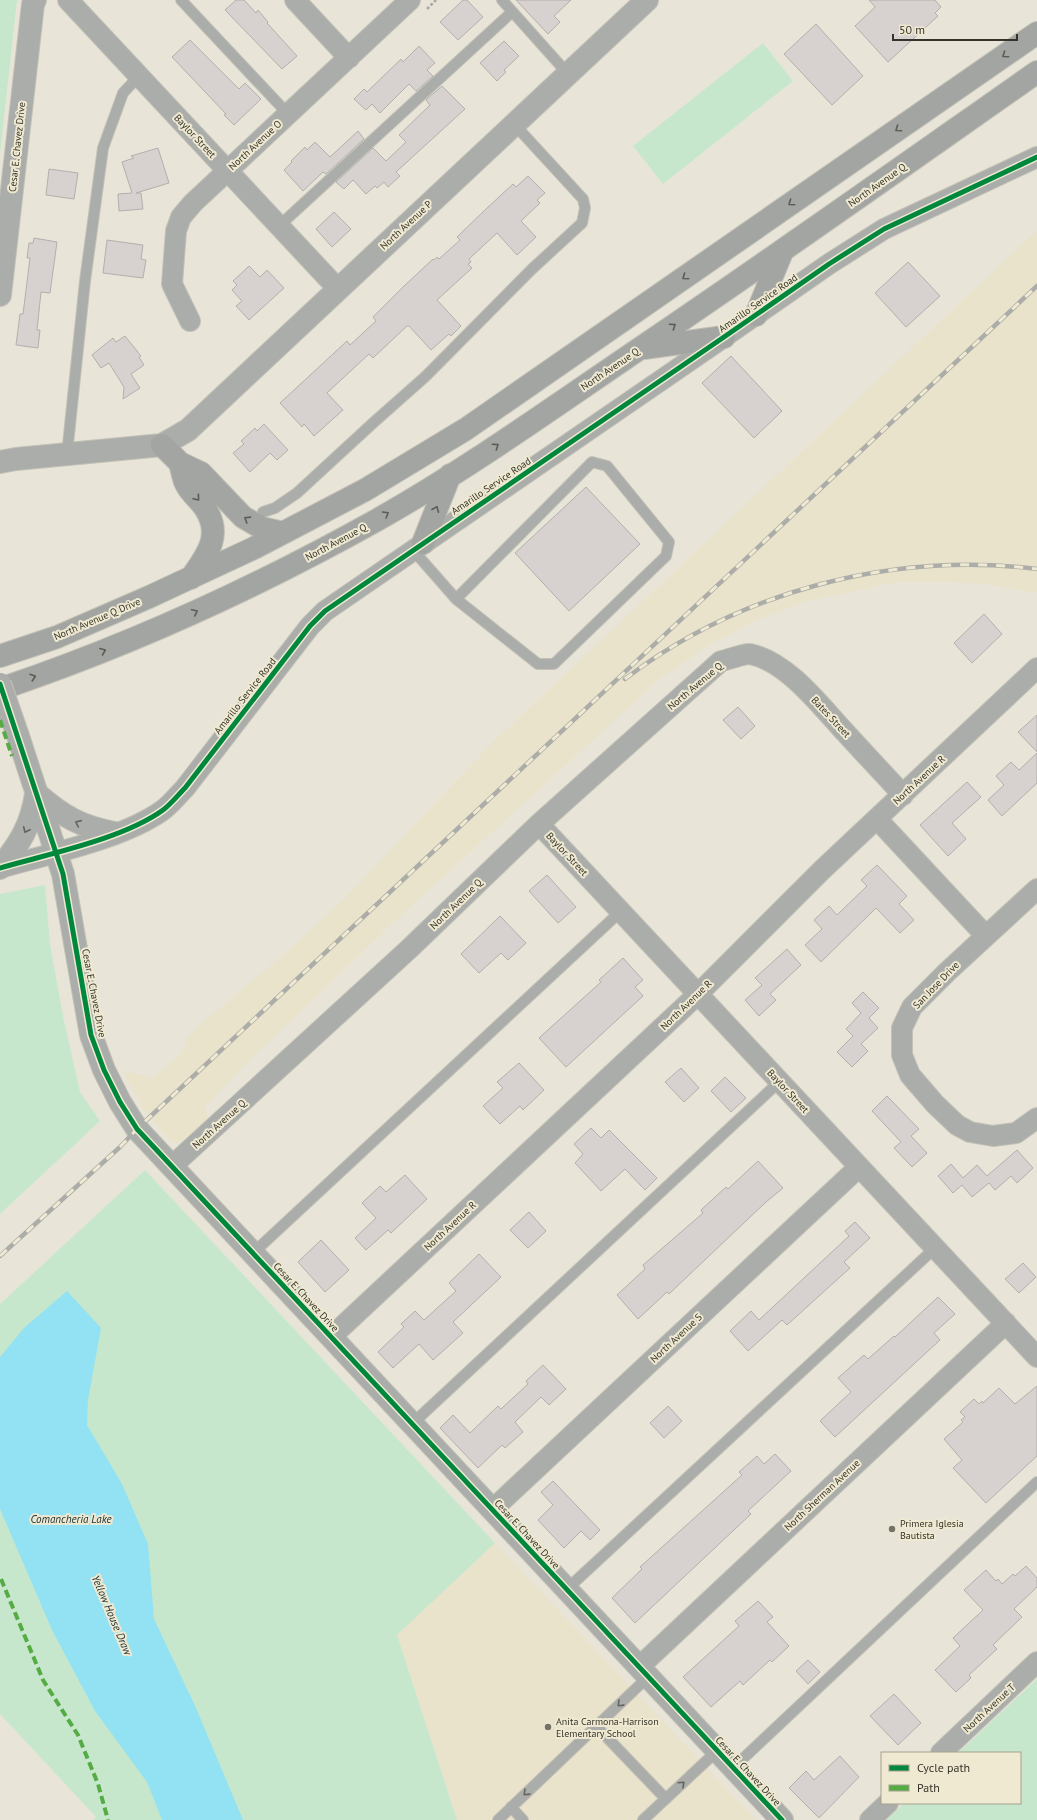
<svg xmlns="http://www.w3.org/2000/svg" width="1037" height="1820" viewBox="0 0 1037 1820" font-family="'PT Sans',sans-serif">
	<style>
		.built { fill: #e9e3cc }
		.green { fill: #c7e7cc }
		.water { fill: #92e2f3 }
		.building { fill: #d7d1cf; stroke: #b3afac }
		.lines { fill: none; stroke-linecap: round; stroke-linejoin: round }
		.service-casing { stroke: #c3c1b7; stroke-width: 12 }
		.minor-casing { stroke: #c3c1b7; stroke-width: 22 }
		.tertiary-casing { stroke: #c3c1b7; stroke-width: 24 }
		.primary-casing { stroke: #c3c1b7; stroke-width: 24 }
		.path { stroke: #a7a9a4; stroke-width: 2.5; stroke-dasharray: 3 2; stroke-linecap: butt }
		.service { stroke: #abadaa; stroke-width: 10 }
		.minor { stroke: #abadaa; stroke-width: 20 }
		.tertiary { stroke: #abadaa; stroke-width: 22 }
		.primary { stroke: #a2a5a1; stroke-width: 22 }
		.rail-casing { stroke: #acada8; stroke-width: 4.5 }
		.rail { stroke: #efe9d1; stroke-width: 3; stroke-dasharray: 9; stroke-linecap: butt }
		.tertiary-bridge-casing { stroke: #c3c1b7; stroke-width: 24; stroke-linecap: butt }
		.tertiary-bridge { stroke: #abadaa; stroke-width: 22 }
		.quiet { stroke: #55ac44; stroke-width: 4; stroke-dasharray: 8 4; stroke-linecap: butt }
		.cycleway-casing { stroke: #efe9d1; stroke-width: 8 }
		.cycleway { stroke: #00873e; stroke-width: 5 }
		.oneway { stroke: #5c5c54 }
		.oneway2 { stroke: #65645d }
		.poi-dot { fill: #747267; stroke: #efe9d1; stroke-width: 1.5 }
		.labels { text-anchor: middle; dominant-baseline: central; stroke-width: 4; stroke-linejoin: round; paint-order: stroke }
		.street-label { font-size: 10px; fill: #36342a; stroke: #efe9d1 }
		.poi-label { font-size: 10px; fill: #36342a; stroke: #efe9d1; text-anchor: start }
		.water-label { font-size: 11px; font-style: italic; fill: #192e33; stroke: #efe9d1 }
	</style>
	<rect width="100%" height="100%" fill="#e8e5d8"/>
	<path class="built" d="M1037 230V593L986 584 943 582H897L805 602 759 619 711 644 660 679 397 919 247 1063 205 1107 209 1121 189 1138 180 1142 174 1143 169 1140 141 1105 122 1071 153 1077 180 1055 185 1047V1039L203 1022 290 949 343 900 491 744Z
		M495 1543 756 1820H457L397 1635Z"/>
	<path class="green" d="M0 0H17L0 154Z
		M763 43 793 81 663 184 633 146Z
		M45 885 50 944 63 1016 80 1092 100 1121 0 1214V894Z
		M145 1170 495 1543 397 1635 457 1820H93L96 1817 0 1714V1304Z
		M1037 1679V1820H886L904 1803H1020V1753H958Z"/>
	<path class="water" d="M67 1291 101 1328 88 1400 87 1425 122 1484 148 1544 154 1619 196 1708 243 1820H162L147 1782 95 1711 52 1630 0 1509V1357L24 1328Z"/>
	<path class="building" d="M236 0H244L256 13 258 10 268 22 267 23 297 56 282 69 225 10Z
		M463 0H467L483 17 458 40 440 22Z
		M516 0H571L554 16 560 22 548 34Z
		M869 0H935L941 7 935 13 938 16 888 62 855 26 875 7Z
		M816 24 863 76 832 105 784 54Z
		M190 40 239 89 245 83 261 99 234 125 224 115 226 114 172 57Z
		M504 41 519 56 504 70 506 72 497 81 480 63Z
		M419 46 435 63 427 70 433 76 416 91 409 84 380 113 372 104 366 110 354 99 364 89 367 92 401 59 403 62Z
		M442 86 465 109 396 172 400 176 388 187 384 182 377 188 375 186 366 194 353 180 344 189 336 182 373 148 386 161 406 142 399 135 430 105 426 100Z
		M358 131 364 139 326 174 323 172 303 191 284 170 292 162 291 161 305 147 307 150 315 142 330 157Z
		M158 148 169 183 136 193H141L143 209 119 211 118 194 132 193 122 162 134 158 131 156Z
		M49 169 78 173 74 199 46 195Z
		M528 176 545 193 537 200 540 203 521 221 536 237 517 255 497 233 469 259 471 262 468 264 472 268 437 300 461 326 451 336 449 334 431 350 409 326H407L373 358 369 354 327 393 343 410 314 436 304 424 302 427 280 403 347 341 350 345 376 321 373 317 403 287 433 259 434 260 437 257 439 259 460 240 457 237 486 209 513 184 516 187Z
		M334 212 351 229 332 247 316 229Z
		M34 238 57 242 50 293 41 292 37 330H40L38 348 16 345 20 314H23L30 258H27L29 243H33Z
		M107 240 143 245 141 259 146 260 143 278 103 273Z
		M908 262 940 296 906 327 875 293Z
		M249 266 260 277 267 270 284 288 249 320 236 306 242 301 232 290 237 285 233 281Z
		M125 336 141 356 139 357 144 365 131 374 140 388 123 399 124 387 109 363 101 368 92 355 113 338 116 342Z
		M731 356 782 411 754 438 702 383Z
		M264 424 288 450 277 460 270 453 250 472 233 453 244 444 241 441 255 428 257 431Z
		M586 487 640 544 569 611 515 553Z
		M984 614 1002 634 972 663 954 643Z
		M738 707 755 726 741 739 723 720Z
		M1037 715V752L1018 732Z
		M1037 753V783L1002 816 988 800 1004 785 996 776 1011 762 1019 770Z
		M967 782 981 797 952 823 966 839 948 856 920 825Z
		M877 865 907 896 899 904 914 920 900 933 876 908 821 962 805 945 822 929 814 920 829 906 837 915 867 886 861 880Z
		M547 875 576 907 558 923 529 891Z
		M500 916 526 943 508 960 501 953 479 973 461 954Z
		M787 949 801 965 770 994 776 1000 759 1016 745 1000 762 985 755 978Z
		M623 958 643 980 635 987 643 996 566 1067 539 1038 601 982 599 980Z
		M863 992 879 1008 869 1018 878 1028 861 1044 868 1051 852 1067 837 1052 853 1036 846 1029 861 1013 852 1003Z
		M519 1063 544 1090 523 1110 520 1106 500 1124 483 1106 503 1088 497 1082Z
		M681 1068 699 1088 684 1102 665 1082Z
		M725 1077 746 1098 731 1112 711 1091Z
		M887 1096 919 1129 911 1136 927 1153 912 1167 894 1148 901 1142 872 1111Z
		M591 1128 601 1138 609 1130 657 1178 645 1190 625 1169 601 1191 575 1163 583 1154 574 1144Z
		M1017 1150 1033 1168 1017 1183 1011 1176 995 1190 989 1183 972 1197 962 1185 953 1193 938 1176 951 1164 963 1178 977 1165 987 1176Z
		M758 1161 783 1188 766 1202 669 1294 667 1292 638 1319 617 1295 645 1269 643 1265 703 1213 701 1210 726 1187 728 1189Z
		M405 1175 427 1199 391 1233 388 1230 366 1250 355 1238 376 1218 362 1203 380 1186 386 1192Z
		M529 1212 546 1231 528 1248 510 1230Z
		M855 1222 870 1238 844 1262 850 1268 787 1325 782 1320 748 1351 730 1331 751 1311 759 1320 849 1236 845 1231Z
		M321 1240 349 1270 325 1292 298 1262Z
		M479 1254 501 1277 453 1322 463 1333 433 1360 419 1344 393 1368 378 1352 404 1327 401 1324 415 1311 424 1320 456 1291 449 1283Z
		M1023 1263 1036 1277 1019 1293 1005 1279Z
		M938 1297 955 1314 934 1333 940 1340 835 1437 820 1421 851 1392 838 1378 864 1355 868 1359 894 1336 895 1337Z
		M543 1365 566 1389 549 1405 541 1397 515 1422 523 1432 505 1448 502 1445 478 1468 440 1428 453 1415 470 1433 498 1406 501 1409 528 1384 526 1381Z
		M1037 1386V1456L986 1503 953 1468 962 1460 944 1439 963 1422 961 1420 965 1417 960 1412 974 1399 979 1404 982 1401 983 1403 999 1388 1015 1404Z
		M668 1406 682 1421 664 1438 650 1423Z
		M775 1454 791 1471 748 1511 751 1514 635 1623 612 1598 642 1569 640 1567 742 1475 739 1472 757 1456 764 1464Z
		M553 1481 600 1530 590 1540 581 1531 564 1548 538 1520 553 1505 541 1492Z
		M1026 1566 1037 1578V1587L1014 1609 1022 1617 993 1645 997 1649 969 1675 971 1678 956 1692 935 1670 960 1646 953 1638 983 1610 964 1590 986 1570 996 1581 998 1579 1002 1584 1013 1574 1015 1576Z
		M758 1601 773 1617 767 1622 789 1646 772 1662 770 1660 743 1685 740 1681 711 1707 683 1677 739 1626 735 1621Z
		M808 1660 820 1672 808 1684 796 1671Z
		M894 1694 921 1723 898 1745 870 1716Z
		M840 1756 859 1777 819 1818 789 1788 806 1771 814 1780Z"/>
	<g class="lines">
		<defs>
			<path id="service" d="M181 0 288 114
				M502 0 568 74
				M279 226 512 12
				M67 454 85 281 103 148 123 93 139 76
				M263 512 275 508 297 493 373 423 426 376 532 269 582 223 585 208 583 199 514 124
				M413 550 456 599 538 664H554L666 556 669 542 607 466 592 462 456 599
				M253 1253 620 912
				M412 1424 779 1082
				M567 1589 935 1248
				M596 1726 666 1799
				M733 1768 1037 1482
				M511 1807 523 1820
				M498 1820 648 1677
				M643 1820 717 1751"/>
			<path id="minor" d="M68 0 338 289
				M295 0 349 58
				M190 321 172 284 176 231 181 217 193 203 410 0
				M877 819 986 936
				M539 824 1037 1357
				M0 868C48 854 123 839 163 810 171 804 178 795 185 788L310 626 325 611 724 337 829 264 884 229 1037 157
				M1037 889 947 972 912 1007 902 1028V1055L910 1075 935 1104 957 1125 970 1132 993 1136 1016 1133 1037 1118
				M172 1166 409 949 539 824 721 661C727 660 747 653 750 654 786 661 819 704 843 730 863 752 883 773 903 795
				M331 1337 697 995 822 870 1037 668
				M492 1510 859 1167
				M639 1667 1006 1323
				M941 1753 1037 1662
				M870 1820 888 1803"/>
			<path id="tertiary" d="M0 295 33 4 35 0
				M0 462 16 459 162 445 188 430 647 0
				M18 736 63 874 91 1035 104 1070 120 1102 137 1129 782 1820
				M36 793C62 816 81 827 115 833
				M0 868C20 843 31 826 36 794"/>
			<path id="primary" d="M756 315 782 252
				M644 348 724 337
				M162 445 180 463 201 473 243 517 262 528 283 533
				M180 463C182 470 183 478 186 484 190 493 200 500 205 508 223 535 207 555 191 578
				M423 543 450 475
				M0 656 57 637 149 597 254 548 365 490 466 429 1037 33
				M0 689C131 645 257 587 377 520 469 468 555 406 642 347 775 257 906 164 1037 72"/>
		</defs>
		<use href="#service" class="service-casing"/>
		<use href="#minor" class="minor-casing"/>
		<use href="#tertiary" class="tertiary-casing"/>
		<use href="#primary" class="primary-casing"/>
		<path class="path" d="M427 9 436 0"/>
		<use href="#service" class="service"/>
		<use href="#minor" class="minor"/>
		<use href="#tertiary" class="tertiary"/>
		<use href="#primary" class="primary"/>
		<defs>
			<path id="rail" d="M625 679C740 591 893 551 1037 569
				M0 1256 120 1147 137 1129 1037 286"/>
		</defs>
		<use href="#rail" class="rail-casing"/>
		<use href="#rail" class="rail"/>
		<defs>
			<path id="tertiary-bridge" d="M0 684 18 736"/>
		</defs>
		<use href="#tertiary-bridge" class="tertiary-bridge-casing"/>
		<use href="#tertiary-bridge" class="tertiary-bridge"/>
		<path class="quiet" d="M0 720 12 756
			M1 1579 43 1680 78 1735 98 1784 108 1820"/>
		<defs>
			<path id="cycleway" d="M0 684 63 874 91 1035 104 1070 120 1102 137 1129 782 1820
				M0 868C48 854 123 839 163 810 171 804 178 795 185 788L310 626 325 611 724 337 829 264 884 229 1037 157"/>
		</defs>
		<use href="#cycleway" class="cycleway-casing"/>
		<use href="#cycleway" class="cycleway"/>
	</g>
	<defs><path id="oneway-chevron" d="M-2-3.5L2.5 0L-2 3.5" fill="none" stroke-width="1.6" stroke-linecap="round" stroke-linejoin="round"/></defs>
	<g class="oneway">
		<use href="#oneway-chevron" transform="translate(1005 55) rotate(145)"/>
		<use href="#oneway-chevron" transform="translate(898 129) rotate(145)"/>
		<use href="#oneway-chevron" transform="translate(791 203) rotate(145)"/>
		<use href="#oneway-chevron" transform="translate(685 277) rotate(145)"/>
		<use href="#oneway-chevron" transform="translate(673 326) rotate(-34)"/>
		<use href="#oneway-chevron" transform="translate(496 446) rotate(-34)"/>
		<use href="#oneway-chevron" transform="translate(197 498) rotate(50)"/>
		<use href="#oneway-chevron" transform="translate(436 509) rotate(-68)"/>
		<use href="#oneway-chevron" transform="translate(386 514) rotate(-31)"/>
		<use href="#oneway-chevron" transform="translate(247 519) rotate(-148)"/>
		<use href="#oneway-chevron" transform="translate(195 612) rotate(-25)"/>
		<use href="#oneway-chevron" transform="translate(103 651) rotate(-22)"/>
		<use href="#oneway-chevron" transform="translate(33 677) rotate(-18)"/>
	</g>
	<g class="oneway2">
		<use href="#oneway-chevron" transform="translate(78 823) rotate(-156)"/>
		<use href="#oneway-chevron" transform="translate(26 830) rotate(115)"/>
		<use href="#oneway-chevron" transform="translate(620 1704) rotate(136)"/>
		<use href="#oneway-chevron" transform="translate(682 1784) rotate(-43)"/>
		<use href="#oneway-chevron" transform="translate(526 1793) rotate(136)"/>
	</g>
	<g class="poi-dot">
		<circle cx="892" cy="1529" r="4"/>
		<circle cx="548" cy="1727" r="4"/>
	</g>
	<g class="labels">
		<g class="street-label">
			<text transform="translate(195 136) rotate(47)">Baylor Street</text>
			<text transform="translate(255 145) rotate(-43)">North Avenue O</text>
			<text transform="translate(17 147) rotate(-84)">Cesar E. Chavez Drive</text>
			<text transform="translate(877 185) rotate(-35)">North Avenue Q</text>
			<text transform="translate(406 225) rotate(-43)">North Avenue P</text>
			<text transform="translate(758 303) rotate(-35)">Amarillo Service Road</text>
			<text transform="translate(610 369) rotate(-34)">North Avenue Q</text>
			<text transform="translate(491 486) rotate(-34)">Amarillo Service Road</text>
			<text transform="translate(336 542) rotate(-28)">North Avenue Q</text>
			<text transform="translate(97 619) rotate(-23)">North Avenue Q Drive</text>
			<text transform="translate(695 686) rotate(-40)">North Avenue Q</text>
			<text transform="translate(245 696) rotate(-52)">Amarillo Service Road</text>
			<text transform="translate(831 717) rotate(47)">Bates Street</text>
			<text transform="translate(919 780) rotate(-43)">North Avenue R</text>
			<text transform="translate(567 854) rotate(47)">Baylor Street</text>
			<text transform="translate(456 904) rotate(-44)">North Avenue Q</text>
			<text transform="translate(936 985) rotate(-46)">San Jose Drive</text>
			<text transform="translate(94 993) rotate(79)">Cesar E. Chavez Drive</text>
			<text transform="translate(686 1005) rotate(-44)">North Avenue R</text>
			<text transform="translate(788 1091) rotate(47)">Baylor Street</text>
			<text transform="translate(219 1124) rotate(-42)">North Avenue Q</text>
			<text transform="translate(450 1226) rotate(-43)">North Avenue R</text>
			<text transform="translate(306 1297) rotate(47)">Cesar E. Chavez Drive</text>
			<text transform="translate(676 1338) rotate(-43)">North Avenue S</text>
			<text transform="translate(822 1495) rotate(-43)">North Sherman Avenue</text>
			<text transform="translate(527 1534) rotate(47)">Cesar E. Chavez Drive</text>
			<text transform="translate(989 1708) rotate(-43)">North Avenue T</text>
			<text transform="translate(748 1771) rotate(47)">Cesar E. Chavez Drive</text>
		</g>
		<g class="poi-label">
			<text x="900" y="1523">Primera Iglesia<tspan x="900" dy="12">Bautista</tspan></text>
			<text x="556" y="1721">Anita Carmona-Harrison<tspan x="556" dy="12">Elementary School</tspan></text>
		</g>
		<g class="water-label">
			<text x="71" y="1519">Comancheria Lake</text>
			<text transform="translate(112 1615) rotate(67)">Yellow House Draw</text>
		</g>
	</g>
	<rect x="881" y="1752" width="140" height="52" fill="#efe9d1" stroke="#a5a18e"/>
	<rect x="889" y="1765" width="20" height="6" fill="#00873e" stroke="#a5a18e"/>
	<text x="917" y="1772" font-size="12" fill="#36342a">Cycle path</text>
	<rect x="889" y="1785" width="20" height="6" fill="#55ac44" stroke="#a5a18e"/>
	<text x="917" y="1792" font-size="12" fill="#36342a">Path</text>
	<path d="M893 34v6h124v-6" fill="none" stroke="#36342a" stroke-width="2"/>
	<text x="899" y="34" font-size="12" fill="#36342a" stroke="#efe9d1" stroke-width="3" paint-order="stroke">50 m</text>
</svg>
